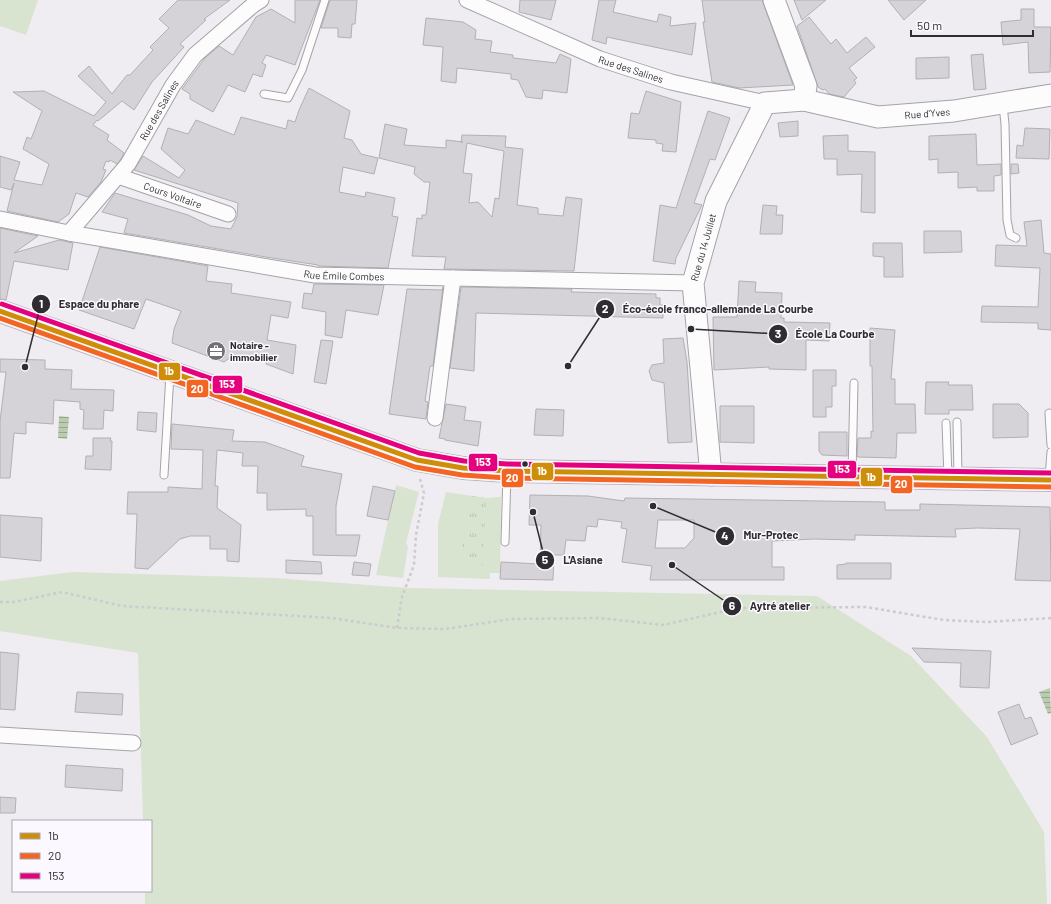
<svg xmlns="http://www.w3.org/2000/svg" width="1051" height="904" viewBox="0 0 1051 904" font-family="Barlow,sans-serif">
	<style>
		.green { fill: #d8e3d0 }
		.park { fill: url(#park-tufts) }
		.water { fill: url(#water-rules) }
		.building { fill: #d6d3d8; stroke: #b2b0b4; fill-rule: evenodd }
		.lines { fill: none; stroke-linecap: round; stroke-linejoin: round }
		.lane-casing { stroke: #a6a3a8; stroke-width: 9 }
		.street-casing { stroke: #a6a3a8; stroke-width: 17 }
		.secondary-casing { stroke: #a6a3a8; stroke-width: 23 }
		.primary-casing { stroke: #bcb4c1; stroke-width: 24 }
		.path { stroke: #cccbce; stroke-width: 2.5; stroke-dasharray: 3 3; stroke-linecap: butt }
		.lane { stroke: #fdfcfd; stroke-width: 7 }
		.street { stroke: #fdfcfd; stroke-width: 15 }
		.secondary { stroke: #fdfcfd; stroke-width: 21 }
		.primary { stroke: #f2edf4; stroke-width: 22 }
		.bus-1-casing { stroke: #fcf8ff; stroke-width: 8 }
		.bus-2-casing { stroke: #fcf8ff; stroke-width: 8 }
		.bus-3-casing { stroke: #fcf8ff; stroke-width: 8 }
		.bus-1 { stroke: #cf8e0a; stroke-width: 5 }
		.bus-2 { stroke: #f26522; stroke-width: 5 }
		.bus-3 { stroke: #e5007d; stroke-width: 5 }
		.bus-dot { fill: #2f2d31; stroke: #fcf8ff; stroke-width: 1.5 }
		.labels { text-anchor: middle; dominant-baseline: central; stroke-width: 3; stroke-linejoin: round; paint-order: stroke }
		.street-label { font-size: 10px; fill: #2f2d31; stroke: #fcf8ff }
		.poi-label { font-size: 10px; font-weight: bold; fill: #2f2d31; stroke: #fcf8ff; text-anchor: start }
		.leader { fill: none; stroke: #2f2d31; stroke-width: 1.5 }
		.callout-dot { fill: #2f2d31; stroke: #fcf8ff; stroke-width: 1.5 }
		.mark-label { font-size: 12px; text-anchor: middle; font-weight: bold; fill: #fff }
		.callout-label { font-size: 11px; text-anchor: middle; font-weight: bold; fill: #2f2d31; stroke: #fcf8ff; stroke-width: 3; stroke-linejoin: round; paint-order: stroke }
		.line-badge { stroke: #fcf8ff; stroke-width: 1.5 }
		.badge-label { font-size: 11px; text-anchor: middle; font-weight: bold; fill: #fff }
	</style>
	<defs>
		<pattern id="park-tufts" width="24" height="20" patternUnits="userSpaceOnUse"><rect width="24" height="20" fill="#d8e3d0"/><path d="M3 7l-1-3M5 7V3M7 7l1-3M15 17l-1-3M17 17v-4M19 17l1-3" fill="none" stroke="#bac3b3"/></pattern>
		<pattern id="water-rules" width="6" height="5" patternUnits="userSpaceOnUse"><rect width="6" height="5" fill="#baccaf"/><path d="M0 2.5h6" fill="none" stroke="#98a68f"/></pattern>
	</defs>
	<rect width="100%" height="100%" fill="#efecf2"/>
	<path class="green" d="M0 0H38L26 35 0 26Z
		M396 485 419 492 406 543 408 547 403 578 376 575Z
		M446 492 486 498 501 497 500 573H490V579L438 577V524Z
		M73 572 274 578 408 588 817 596 911 656 987 737 1044 832 1047 904H145V891H151V821H143L138 653 0 631V581Z"/>
	<path class="park" d="M473 496 486 498 483 565 466 564 461 561 467 498Z"/>
	<path class="water" d="M59 416 69 417 67 439 58 438Z
		M1050 688 1051 713 1048 714 1039 692Z"/>
	<path class="building" d="M178 0H230L204 19 206 20 180 44 184 47 152 82 134 110 122 101 98 121 97 120 93 125 109 135 107 140 124 153 121 159 117 164 110 160 109 162 106 161 103 169 106 170 101 182 88 197 76 193 69 214 58 222 7 211 14 183 11 190 0 187V156L20 162 14 180 42 185 49 164 23 149 27 137 31 139 42 111 13 92 44 91 94 116 106 102 78 76 89 66 112 94 127 75H130L153 50 150 47 169 28 159 19Z
		M295 0H320L295 65 266 55 262 63 266 65 262 77 253 74 245 92 228 85 213 112 190 99V94L182 89 205 58 219 46 233 55 256 17 271 9 295 23Z
		M330 0H357L355 24H352L351 38 338 37V28H321Z
		M520 0H556L551 20 519 12Z
		M599 0H616L613 12 657 22 659 14 671 17 670 26 696 23 692 55 607 37 606 44 592 40Z
		M702 0H762L793 85 739 88 712 82 703 22H705Z
		M794 0H826L802 20Z
		M888 0H926L904 20Z
		M1021 9H1034V27H1051L1050 72 1029 73 1028 42 1003 45 1001 22 1021 20Z
		M809 17 831 44 836 39 847 53 866 37 875 47 849 68 857 78 854 80 856 83 844 97 829 94 825 89 823 90 818 87 797 26Z
		M426 18 463 22 476 30 475 39 492 41 490 52 513 55V58L556 63 560 54 571 59 567 93 543 90 542 99 526 97 518 80 511 79V74L457 68 456 83 441 81 443 47 423 45Z
		M983 54 986 89 974 90 971 55Z
		M949 57V78L916 79V58Z
		M309 88 350 111 344 138 352 140 361 154 378 158 374 174 343 167 339 192 365 197 366 192 395 198 392 216 398 217 388 268 318 266V265L266 257 124 233 128 219 102 212 115 193 188 215 211 226 231 229 237 217 238 203 134 170 143 156 179 178 185 170 161 149 168 128 188 134 196 120 234 135 241 117 286 129 288 120 295 122 299 110Z
		M646 91 681 102 676 152 662 151 663 144 656 143V140L628 138 631 113 639 114Z
		M708 111 730 118 715 160 710 159 694 203 702 205 676 258 675 264 653 261 660 205 676 208Z
		M798 121V136L780 137 778 123Z
		M385 124 407 129 404 145 446 148V140L463 142H461L462 135 506 136 505 147 523 149 517 205 538 208V214L563 216 566 197 582 199 574 271 444 269 446 257 412 256 417 218 422 219V215H426L430 182H424L414 174 415 167 379 158ZM467 143 504 151 499 199 495 198 492 217 478 202 469 203 472 174 463 173Z
		M1025 128 1050 129 1049 159 1016 158 1017 145 1023 146Z
		M976 134 977 165 1001 164V175L994 176V191H977V187L958 188V172L938 173V159L929 160V136Z
		M848 135V151L875 152V213L861 212 862 174 837 175V159H824L823 136Z
		M1011 164H1018L1019 173 1011 174Z
		M763 205 777 206 776 215H783L782 234H760Z
		M1041 220 1044 253 1051 254V330L1038 329V323L981 322 982 306 1038 307 1040 268 995 266 996 245 1027 246 1024 222Z
		M0 228 38 236 14 253 59 240 73 243 68 270 14 261 6 300 0 299Z
		M924 231H961L962 252 924 253Z
		M873 243H902L903 277H884V257L873 256Z
		M100 247 208 266 206 281 232 284 231 293 291 302 288 318 271 315 267 340 296 345 293 374 266 364V361L234 355 224 362 172 343 174 329 181 311 146 299 134 329 79 310Z
		M739 281 756 282 755 292 782 293 781 318H784V322L830 323 829 341 806 340V370L769 369V367L714 370 713 317H737Z
		M314 284 384 285 378 315 346 310 342 338 325 335 326 312 302 308 304 293 312 294Z
		M443 287 433 366H430L425 401 428 402 426 419 389 414 407 289 442 290Z
		M461 287 572 289 571 292 656 294V298H660V305H663V318L476 313 474 371 450 368Z
		M870 328 895 330 891 379H895V404H915L916 433H897L896 458 858 457 857 456 858 438H871V431L873 432 872 366H870Z
		M683 338 687 362 692 442 668 443 664 383 652 380 649 371 652 365 664 363 663 339Z
		M321 340 333 341 326 384 314 382Z
		M0 359 45 360V369L72 370 71 389 114 390 113 411 104 410 103 429H83L84 410 80 409V402L54 400 53 424 26 422V434L14 433 10 478H0V421L6 372H0Z
		M813 370H836V386H832V407H826V417H813Z
		M926 382H949L948 385H972L973 410H949V414H925Z
		M446 404 466 407 464 420 481 422 478 446 445 440V439L439 438Z
		M993 404H1019L1028 413V437L993 438Z
		M720 406H754V443L720 442Z
		M536 409 564 410 563 436 534 435Z
		M138 412 157 413 156 432 137 430Z
		M172 424 234 430 232 441 265 442 304 456 301 466 342 474 336 506V535H360L356 556 313 555V516H306V509L267 510V493H257L258 466H242L243 453 217 450 215 486H218L217 508 241 525 239 562 227 561V549H210V536H190L180 539 148 569 135 568 137 514H127L128 492H168V487L202 489 203 450 171 449Z
		M819 432H847V456L822 455 819 451Z
		M93 438H111L110 441H112L111 470 85 469 86 456H93Z
		M373 486 395 491 388 520 367 516Z
		M530 495 588 496 624 501 625 498 885 502V510H920V504L1050 507 1051 581 1015 580 1020 529 977 528 955 529 956 537 855 535V540L814 539 772 541V567H784V580H650L652 566 622 562 627 529 621 528 622 522 598 519 597 527 587 526 585 541 566 540 564 555H554L553 580 500 579 501 562 540 564 541 525H529ZM658 520H694V538L685 548H655Z
		M0 515 42 518 41 561 0 557Z
		M286 560 321 562 322 574 286 573Z
		M354 562 371 564 369 576 352 575Z
		M846 563H891V579H837V565L846 564Z
		M912 648 991 651 989 688 960 687 961 663 924 662Z
		M0 652 19 654 15 710 0 709Z
		M77 692 123 694 122 715 75 712Z
		M1019 704 1025 719 1031 717 1038 734 1011 745 998 712Z
		M66 765 123 769 122 791 65 787Z
		M0 797 16 798 15 813H0Z"/>
	<g class="lines">
		<defs>
			<path id="lane" d="M264 94 288 98 302 70 325 0
				M1003 105 1005 124 1007 220 1010 235 1016 238
				M1049 413 1051 445
				M957 422 958 476
				M946 423 948 477
				M164 475 170 374
				M852 475 854 383
				M1049 478 1051 452
				M505 542 507 473"/>
			<g id="street">
				<path id="s1" d="M467 0 600 59 671 82 765 103"/>
				<path id="s2" d="M118 176 228 214"/>
				<path id="s3" d="M0 219 69 233 315 275 693 283"/>
				<path id="s4" d="M69 233 128 164 173 85 195 55 253 5 261 0"/>
				<path d="M435 418 453 278"/>
				<path d="M0 735 133 743"/>
			</g>
			<g id="secondary">
				<path d="M774 0 806 86 804 100"/>
				<path id="s5" d="M711 475 693 283 716 201 765 103 804 100 878 117 954 111 1051 95"/>
			</g>
			<path id="primary" d="M0 311 417 460 463 468 507 471 1051 480"/>
		</defs>
		<use href="#lane" class="lane-casing"/>
		<use href="#street" class="street-casing"/>
		<use href="#secondary" class="secondary-casing"/>
		<use href="#primary" class="primary-casing"/>
		<path class="path" d="M0 602H14L62 592 122 606 332 618 397 628 445 629 511 619 600 618 663 625 739 608 866 607 944 620 987 622 1051 618
			M397 628 402 597 414 565 416 535 424 493 420 479"/>
		<use href="#lane" class="lane"/>
		<use href="#street" class="street"/>
		<use href="#secondary" class="secondary"/>
		<use href="#primary" class="primary"/>
		<defs>
			<path id="bus-1" d="M0 311 417 460 463 468 507 471 1051 480"/>
			<path id="bus-2" d="M0 318 415 467 462 475 507 478 1051 487"/>
			<path id="bus-3" d="M2 304 419 453 464 461 507 464 1051 473"/>
		</defs>
		<use href="#bus-1" class="bus-1-casing"/>
		<use href="#bus-2" class="bus-2-casing"/>
		<use href="#bus-3" class="bus-3-casing"/>
		<use href="#bus-1" class="bus-1"/>
		<use href="#bus-2" class="bus-2"/>
		<use href="#bus-3" class="bus-3"/>
	</g>
	<defs>
		<symbol id="office-disc" viewBox="-11 -11 22 22"><circle r="9.5" fill="#727075" stroke="#fcf8ff"/><path d="M-6-3h4V-5.5h4V-3h4V5H-6ZM-1-4.5V-3h2v-1.5ZM-6 0V1H6V0Z" fill="#fff"/></symbol>
	</defs>
	<g fill-rule="evenodd">
		<use href="#office-disc" x="205" y="340" width="22" height="22"/>
	</g>
	<circle class="bus-dot" cx="525" cy="464" r="3.5"/>
	<g class="labels">
		<g class="street-label">
			<text stroke="none"><textPath href="#s1" startOffset="178">Rue des Salines</textPath></text>
			<text stroke="none"><textPath href="#s4" startOffset="153">Rue des Salines</textPath></text>
			<text stroke="none"><textPath href="#s5" startOffset="552">Rue d'Yves</textPath></text>
			<text stroke="none"><textPath href="#s2" startOffset="58">Cours Voltaire</textPath></text>
			<text stroke="none"><textPath href="#s5" startOffset="230">Rue du 14 Juillet</textPath></text>
			<text stroke="none"><textPath href="#s3" startOffset="349">Rue Émile Combes</textPath></text>
		</g>
		<g class="poi-label">
			<text x="230" y="345">Notaire -<tspan x="230" dy="12">immobilier</tspan></text>
		</g>
	</g>
	<path class="leader" d="M25 367L41 304M568 366L605 309M691 329L778 334M653 506L725 536M533 512L545 560M672 565L732 606"/>
	<g class="callout-dot">
		<circle cx="25" cy="367" r="4"/>
		<circle cx="568" cy="366" r="4"/>
		<circle cx="691" cy="329" r="4"/>
		<circle cx="653" cy="506" r="4"/>
		<circle cx="533" cy="512" r="4"/>
		<circle cx="672" cy="565" r="4"/>
		<circle cx="41" cy="304" r="10"/>
		<circle cx="605" cy="309" r="10"/>
		<circle cx="778" cy="334" r="10"/>
		<circle cx="725" cy="536" r="10"/>
		<circle cx="545" cy="560" r="10"/>
		<circle cx="732" cy="606" r="10"/>
	</g>
	<g class="mark-label">
		<text x="41" y="308">1</text>
		<text x="605" y="313">2</text>
		<text x="778" y="338">3</text>
		<text x="725" y="540">4</text>
		<text x="545" y="564">5</text>
		<text x="732" y="610">6</text>
	</g>
	<g class="callout-label">
		<text x="99" y="308">Espace du phare</text>
		<text x="718" y="313">Éco-école franco-allemande La Courbe</text>
		<text x="835" y="338">École La Courbe</text>
		<text x="771" y="539">Mur-Protec</text>
		<text x="583" y="564">L'Asiane</text>
		<text x="780" y="610">Aytré atelier</text>
	</g>
	<g class="line-badge">
		<rect x="158" y="362" width="23" height="19" rx="4" fill="#cf8e0a"/>
		<rect x="212" y="375" width="31" height="19" rx="4" fill="#e5007d"/>
		<rect x="186" y="379" width="23" height="19" rx="4" fill="#f26522"/>
		<rect x="468" y="453" width="30" height="19" rx="4" fill="#e5007d"/>
		<rect x="827" y="460" width="30" height="19" rx="4" fill="#e5007d"/>
		<rect x="531" y="462" width="23" height="19" rx="4" fill="#cf8e0a"/>
		<rect x="860" y="467" width="23" height="20" rx="4" fill="#cf8e0a"/>
		<rect x="501" y="468" width="23" height="20" rx="4" fill="#f26522"/>
		<rect x="890" y="475" width="23" height="19" rx="4" fill="#f26522"/>
	</g>
	<g class="badge-label">
		<text x="169" y="375">1b</text>
		<text x="227" y="388">153</text>
		<text x="197" y="393">20</text>
		<text x="483" y="466">153</text>
		<text x="842" y="473">153</text>
		<text x="542" y="475">1b</text>
		<text x="871" y="481">1b</text>
		<text x="512" y="482">20</text>
		<text x="901" y="488">20</text>
	</g>
	<rect x="12" y="820" width="140" height="72" fill="#fcf8ff" stroke="#aaa7ad"/>
	<rect x="20" y="833" width="20" height="6" fill="#cf8e0a" stroke="#aaa7ad"/>
	<text x="48" y="840" font-size="12" fill="#2f2d31">1b</text>
	<rect x="20" y="853" width="20" height="6" fill="#f26522" stroke="#aaa7ad"/>
	<text x="48" y="860" font-size="12" fill="#2f2d31">20</text>
	<rect x="20" y="873" width="20" height="6" fill="#e5007d" stroke="#aaa7ad"/>
	<text x="48" y="880" font-size="12" fill="#2f2d31">153</text>
	<path d="M911 30v6h122v-6" fill="none" stroke="#2f2d31" stroke-width="2"/>
	<text x="917" y="30" font-size="12" fill="#2f2d31" stroke="#fcf8ff" stroke-width="3" paint-order="stroke">50 m</text>
</svg>
